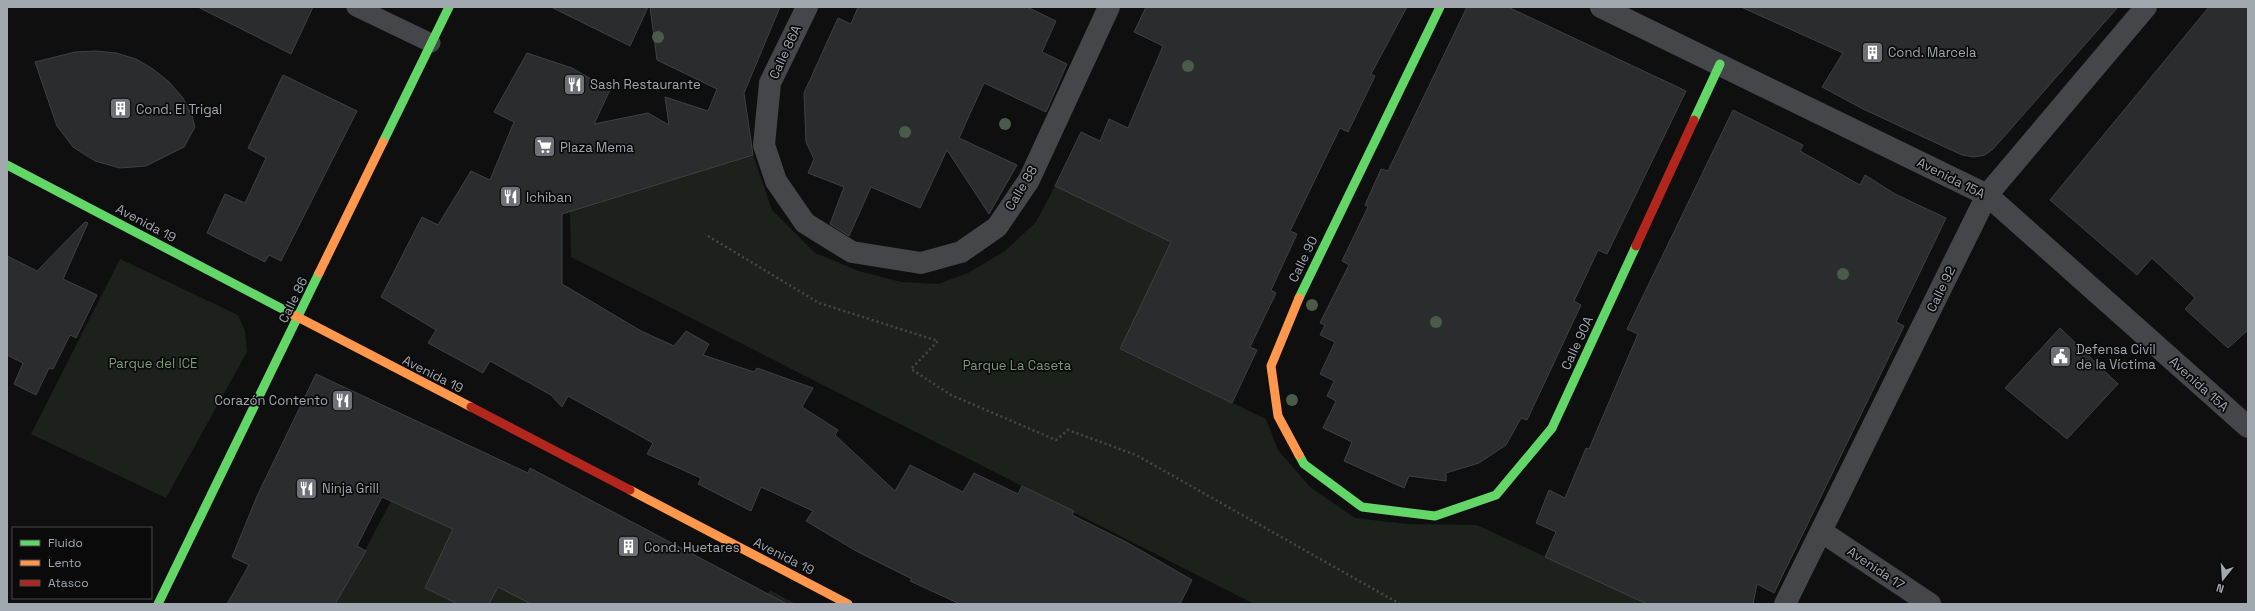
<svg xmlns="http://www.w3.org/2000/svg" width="2255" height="611" viewBox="0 0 2255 611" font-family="'Space Grotesk',sans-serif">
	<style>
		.green { fill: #1c211c }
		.building { fill: #2b2c2e; stroke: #3f4043 }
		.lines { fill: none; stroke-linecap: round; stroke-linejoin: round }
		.path { stroke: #47484a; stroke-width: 2.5; stroke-dasharray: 2 3; stroke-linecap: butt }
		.lane { stroke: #454649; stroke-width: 19 }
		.street { stroke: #454649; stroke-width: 22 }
		.fast { stroke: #63d668; stroke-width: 9 }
		.slow { stroke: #ff974d; stroke-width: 9 }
		.jam { stroke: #b3261e; stroke-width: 9 }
		.tree { fill: #4b5b4a }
		.labels { text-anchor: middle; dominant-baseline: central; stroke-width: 3.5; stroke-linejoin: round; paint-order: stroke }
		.street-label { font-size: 13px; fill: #a1a8b0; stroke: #0a0a0b }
		.poi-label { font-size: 13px; fill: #a1a8b0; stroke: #0a0a0b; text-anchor: start }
		.park-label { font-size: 13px; fill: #7c9a79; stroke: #0a0a0b }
	</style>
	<rect width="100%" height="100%" fill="#0f0f10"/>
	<path class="green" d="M753 155 772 210 815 253 859 271 901 282 938 284 968 273 1005 251 1036 222 1055 186 1171 242 1120 350 1266 419 1278 450 1310 487 1355 518 1407 524 1477 525 1647 604H1254L571 257 570 212Z
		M120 259 238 315 245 331 247 352 166 498 31 434Z
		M391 501 453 529 425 588 458 604H329L351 577Z
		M498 587 531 604H489Z
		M770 590 796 604H762Z"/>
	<path class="building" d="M198 7H313L291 54Z
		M551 7H648L630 46Z
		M650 7H780L744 93 753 155 562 214V284L641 331 674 346 686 331 709 344 703 355 754 372 757 368 813 388 802 407 838 430 835 435 895 491 910 465 963 492 974 473 1018 494 1022 486 1074 511 1072 515 1128 543 1192 580 1180 604H960L910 581 912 579 858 552 806 521 813 511 761 487 751 511 698 484 701 478 647 454 653 443 568 396 562 407 551 395 490 361 483 373 428 343 436 330 381 297 422 217 438 225 471 171 490 180 514 122 494 112 527 53 572 68 610 90 594 124 648 113 669 125 665 97 708 111 717 89 657 60Z
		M858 7H1027L1056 21 1042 52 1067 64 1046 112 984 83 959 138 1017 165 989 214 947 150 920 208 871 187 849 236 830 224 844 187 808 173 814 159 806 142 804 93 838 18 851 24Z
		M1146 7H1407L1371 74 1375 76 1348 132 1340 128 1290 231 1297 234 1271 290 1276 293 1250 347 1257 350 1232 403 1120 349 1171 242 1055 186 1081 132 1100 141 1109 119 1128 128 1163 46 1134 32Z
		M1467 7H1508L1686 91 1607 254 1598 250 1574 301 1581 305 1527 420 1521 418 1506 445 1479 463 1446 473V481L1409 476 1404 488 1344 461 1352 442 1323 428 1336 401 1327 396 1334 381 1320 374 1335 342 1320 335 1325 325 1320 323 1349 265 1342 261 1368 207 1365 205 1381 169 1388 171Z
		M1741 7H2118L1993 149 1985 155 1974 157 1962 155 1863 109 1822 87 1843 53Z
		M2209 7H2248V330L2228 348 2185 309 2195 298 2152 258 2137 275 2050 200Z
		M96 51 116 53 136 59 153 69 169 82 183 98 192 116 195 127 184 147 146 166 120 168 95 161 73 147 57 126 35 62 75 52Z
		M283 75 357 111 281 261 269 255 265 262 207 233 225 194 245 203 266 158 248 148Z
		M1733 110 1803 145 1800 151 1860 185 1865 175 1895 194 1946 218 1896 322 1904 326 1774 593 1757 584 1753 604H1647L1545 557 1556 532 1536 523 1549 490 1565 498 1586 448 1589 449 1638 334 1627 329Z
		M85 222 88 223 63 279 97 295 76 338 70 335 53 369 49 368 36 395 14 384 23 363 7 355V256L37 271Z
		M2060 328 2118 384 2067 439 2005 388Z
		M316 374 528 473 530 468 787 604H531L498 587 489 604H458L425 588 453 529 382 497 357 546 366 551 335 604H227L249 565 232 557 258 494Z"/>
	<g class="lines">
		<path class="path" d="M708 236 819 303 938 341 911 369 951 395 1056 440 1068 430 1136 455 1400 604"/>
		<path class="lane" d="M356 7 431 43"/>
		<path class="street" d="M807 7 770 83 764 145 776 181 805 223 852 252 921 263 961 252 997 227 1029 180 1109 7
			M1601 7 1987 195 2248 427
			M1822 532 1930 604
			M1785 604 1987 195 2146 7"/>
		<path class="fast" d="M1694 120 1720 64
			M383 142 449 7
			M7 165 290 313
			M1299 298 1440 7
			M1299 455 1304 464 1362 507 1435 516 1496 495 1552 428 1636 246
			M158 604 319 273"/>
		<path class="slow" d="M319 273 383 142
			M1299 298 1271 366 1278 416 1299 455
			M290 313 471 407
			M630 490 848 604"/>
		<path class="jam" d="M1636 246 1694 120
			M471 407 630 490"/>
	</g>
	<g class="tree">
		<circle cx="658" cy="37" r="6"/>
		<circle cx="1188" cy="66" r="6"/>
		<circle cx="1005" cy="124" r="6"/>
		<circle cx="905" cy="132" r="6"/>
		<circle cx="1843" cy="274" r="6"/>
		<circle cx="1312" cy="305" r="6"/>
		<circle cx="1436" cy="322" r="6"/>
		<circle cx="1292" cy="400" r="6"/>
	</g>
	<defs>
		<symbol id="building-square" viewBox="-11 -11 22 22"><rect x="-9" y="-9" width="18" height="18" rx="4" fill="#6e7278" stroke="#0a0a0b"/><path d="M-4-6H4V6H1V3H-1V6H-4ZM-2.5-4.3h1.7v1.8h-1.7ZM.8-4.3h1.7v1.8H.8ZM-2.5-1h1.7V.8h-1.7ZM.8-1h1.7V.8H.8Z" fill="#fff"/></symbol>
		<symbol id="restaurant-square" viewBox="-11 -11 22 22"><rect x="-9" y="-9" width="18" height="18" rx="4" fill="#6e7278" stroke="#0a0a0b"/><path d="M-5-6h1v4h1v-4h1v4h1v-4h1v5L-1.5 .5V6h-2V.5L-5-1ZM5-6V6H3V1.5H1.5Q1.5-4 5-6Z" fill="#fff"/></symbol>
		<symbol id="supermarket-square" viewBox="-11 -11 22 22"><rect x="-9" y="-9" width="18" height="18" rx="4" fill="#6e7278" stroke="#0a0a0b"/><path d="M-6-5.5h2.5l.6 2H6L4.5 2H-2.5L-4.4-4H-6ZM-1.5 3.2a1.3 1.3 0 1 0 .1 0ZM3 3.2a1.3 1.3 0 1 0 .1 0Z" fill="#fff"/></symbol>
		<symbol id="civic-square" viewBox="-11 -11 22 22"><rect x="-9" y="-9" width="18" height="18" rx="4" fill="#6e7278" stroke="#0a0a0b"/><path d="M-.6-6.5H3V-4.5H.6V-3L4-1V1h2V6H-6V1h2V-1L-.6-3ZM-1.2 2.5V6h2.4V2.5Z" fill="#fff"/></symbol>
	</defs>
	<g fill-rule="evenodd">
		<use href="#building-square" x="1860" y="40" width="25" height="25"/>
		<use href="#restaurant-square" x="562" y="72" width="25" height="25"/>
		<use href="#building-square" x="108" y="96" width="25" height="25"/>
		<use href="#supermarket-square" x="532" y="134" width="25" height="25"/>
		<use href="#restaurant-square" x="498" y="184" width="25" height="25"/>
		<use href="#civic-square" x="2048" y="344" width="25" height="25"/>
		<use href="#restaurant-square" x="330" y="388" width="25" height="25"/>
		<use href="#restaurant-square" x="294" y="476" width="25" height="25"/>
		<use href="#building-square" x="616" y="534" width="25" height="25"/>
	</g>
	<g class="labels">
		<g class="street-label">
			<text transform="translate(785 52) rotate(-65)">Calle 86A</text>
			<text transform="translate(1951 178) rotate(27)">Avenida 15A</text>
			<text transform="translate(1021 188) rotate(-59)">Calle 88</text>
			<text transform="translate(146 223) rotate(28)">Avenida 19</text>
			<text transform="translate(1303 259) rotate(-64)">Calle 90</text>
			<text transform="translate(1941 289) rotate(-64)">Calle 92</text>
			<text transform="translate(293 300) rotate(-64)">Calle 86</text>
			<text transform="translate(1577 343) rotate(-65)">Calle 90A</text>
			<text transform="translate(433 374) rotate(27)">Avenida 19</text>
			<text transform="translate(2199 384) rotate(42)">Avenida 15A</text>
			<text transform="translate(784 556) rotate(27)">Avenida 19</text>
			<text transform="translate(1876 568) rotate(34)">Avenida 17</text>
		</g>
		<g class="poi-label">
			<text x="1888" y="52">Cond. Marcela</text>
			<text x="590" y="84">Sash Restaurante</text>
			<text x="136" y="109">Cond. El Trigal</text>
			<text x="560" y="147">Plaza Mema</text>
			<text x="526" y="197">Ichiban</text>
			<text x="2076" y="349">Defensa Civil<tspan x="2076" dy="15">de la Víctima</tspan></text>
			<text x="328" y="400" text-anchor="end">Corazón Contento</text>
			<text x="322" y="488">Ninja Grill</text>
			<text x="644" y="547">Cond. Huetares</text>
		</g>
		<g class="park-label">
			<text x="153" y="363">Parque del ICE</text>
			<text x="1017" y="365">Parque La Caseta</text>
		</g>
	</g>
	<rect width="2255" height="611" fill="none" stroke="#a1a8b0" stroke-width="16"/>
	<rect x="12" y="527" width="140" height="72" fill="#0a0a0b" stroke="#46494d"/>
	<rect x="20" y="540" width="20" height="6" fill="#63d668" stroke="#46494d"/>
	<text x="48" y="547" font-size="12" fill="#a1a8b0">Fluido</text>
	<rect x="20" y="560" width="20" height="6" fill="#ff974d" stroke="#46494d"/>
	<text x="48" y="567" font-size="12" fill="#a1a8b0">Lento</text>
	<rect x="20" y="580" width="20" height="6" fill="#b3261e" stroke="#46494d"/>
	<text x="48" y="587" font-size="12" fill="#a1a8b0">Atasco</text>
	<g transform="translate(2223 579) rotate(197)" stroke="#0a0a0b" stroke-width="3" paint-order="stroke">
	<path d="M0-3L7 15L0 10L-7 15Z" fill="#a1a8b0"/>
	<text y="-6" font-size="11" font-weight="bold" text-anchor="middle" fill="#a1a8b0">N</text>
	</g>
</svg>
